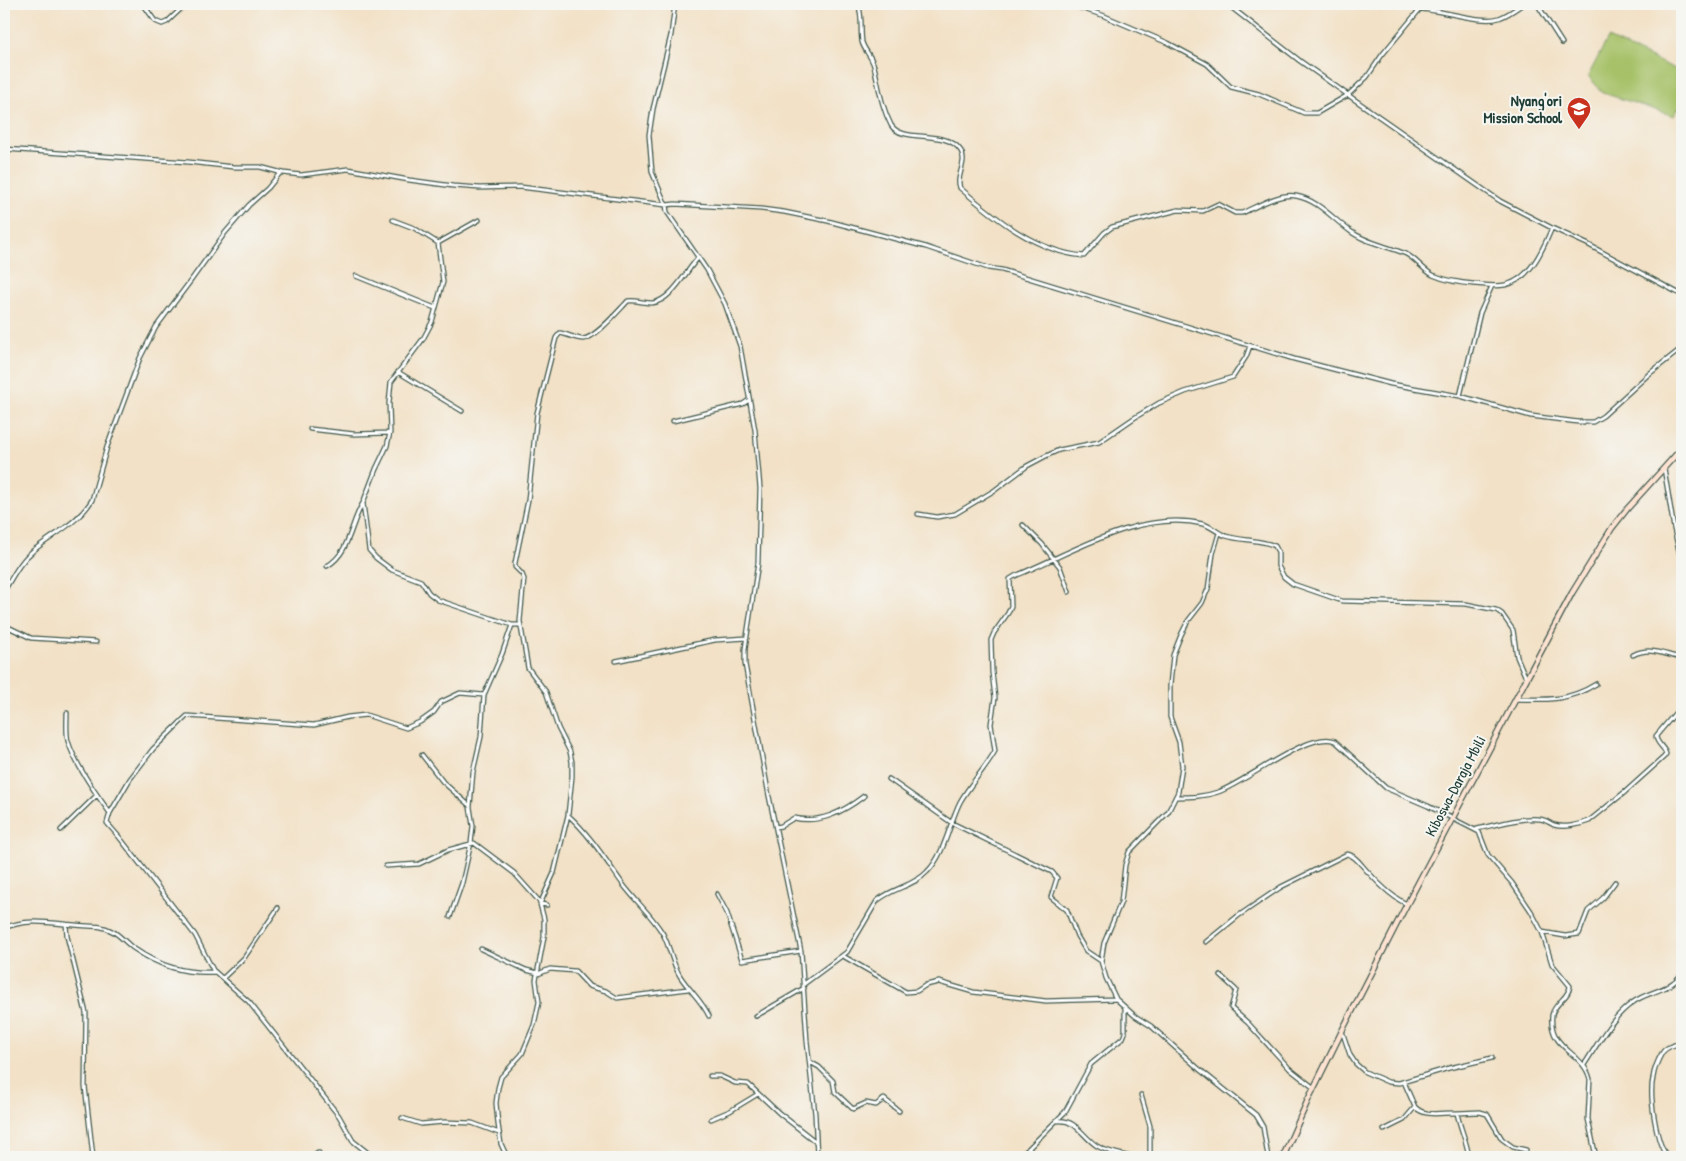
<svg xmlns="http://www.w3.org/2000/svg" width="1686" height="1161" viewBox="0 0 1686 1161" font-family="'Patrick Hand',sans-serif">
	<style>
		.green { fill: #a6c167; stroke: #627f4e }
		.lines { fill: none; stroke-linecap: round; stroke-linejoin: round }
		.minor-casing { stroke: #3f564a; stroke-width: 5.5 }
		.secondary-casing { stroke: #3f564a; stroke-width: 7 }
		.minor { stroke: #fff; stroke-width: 3 }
		.secondary { stroke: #fee3d2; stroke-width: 4.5 }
		.labels { text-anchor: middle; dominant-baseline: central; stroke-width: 4; stroke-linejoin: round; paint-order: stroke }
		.poi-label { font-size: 15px; font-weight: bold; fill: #1f3d34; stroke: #f6f6f2; text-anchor: end }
		.street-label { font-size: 15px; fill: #1f3d34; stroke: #f6f6f2 }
	</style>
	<rect width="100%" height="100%" fill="#f6f6f2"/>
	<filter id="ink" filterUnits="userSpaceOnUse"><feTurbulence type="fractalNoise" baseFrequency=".02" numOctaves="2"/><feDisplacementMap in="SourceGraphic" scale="10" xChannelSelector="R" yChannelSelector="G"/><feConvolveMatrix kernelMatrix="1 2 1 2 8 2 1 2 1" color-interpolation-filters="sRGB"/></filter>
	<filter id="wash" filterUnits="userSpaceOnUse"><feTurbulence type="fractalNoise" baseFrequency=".0096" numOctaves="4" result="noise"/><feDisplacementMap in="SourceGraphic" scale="20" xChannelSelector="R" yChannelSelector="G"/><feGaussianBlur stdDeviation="1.12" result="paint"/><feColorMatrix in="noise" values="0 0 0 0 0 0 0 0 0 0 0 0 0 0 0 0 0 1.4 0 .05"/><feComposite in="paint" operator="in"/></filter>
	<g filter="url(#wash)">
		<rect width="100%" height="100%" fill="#f2e1c6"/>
		<path class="green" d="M1608 38 1682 72V103L1674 116 1603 93 1588 76Z"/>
	</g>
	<g filter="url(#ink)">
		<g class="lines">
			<defs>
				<path id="minor" d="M143 4 155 21 162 24 167 22 186 4
					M675 4 671 35 653 109 649 135 652 172 666 205 667 212 707 270 725 304 740 346 755 430 760 488 758 563 745 649V664L769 796 801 951 807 1041 815 1114 817 1157
					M858 4C863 16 860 29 862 42 864 50 872 57 874 66 879 86 881 106 891 125 902 144 947 128 961 151 968 163 955 176 960 188 995 218 1036 252 1084 256L1104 233 1112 227 1178 210 1203 211 1218 204 1235 213H1242C1258 206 1279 193 1296 196 1318 200 1332 218 1350 231 1366 243 1388 246 1406 254 1416 259 1423 270 1433 275 1447 281 1460 283 1474 284 1484 285 1495 287 1505 285 1530 280 1543 249 1552 228
					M1068 4 1102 15 1168 43 1207 64 1231 87 1259 94 1304 113H1317L1348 95 1500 201 1552 228 1587 244 1682 295
					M1227 4 1300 61 1348 95 1367 77 1382 55 1420 9C1441 10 1482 24 1499 18 1508 15 1516 9 1523 4
					M1416 4 1420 9
					M1537 4 1562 43
					M4 149 188 162 234 167H260L283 173 301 175 348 169 409 180 453 186 480 188 520 187 666 205 675 204 761 209 784 212 828 221 926 247 988 268 1002 270 1294 359 1391 384 1460 396 1531 416 1578 422H1593L1603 416 1649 374 1682 348
					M393 220 414 228 438 243 443 282 432 322 423 339 391 382 389 403 390 433 387 446 376 469 363 503 369 550 376 558 392 570 421 581 429 593 438 600 512 625H521
					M438 243 479 220
					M356 276 435 308
					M398 372 462 411
					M1460 396 1480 313 1492 286
					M673 421 743 404 749 400
					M310 429 354 434 390 433
					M1664 468 1674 529 1682 564
					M918 514 937 517 955 514 995 490 1027 466 1044 457 1059 450 1099 442 1134 418 1159 403 1185 392 1233 377 1246 357 1250 346
					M1023 525 1042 544 1060 567 1069 592
					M1219 533 1213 554 1208 589 1202 603 1188 621 1181 635 1173 655 1170 685V717L1179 742 1182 766 1178 792 1168 812 1129 852 1125 865 1121 902 1104 943 1101 961 1106 978 1116 999 1135 1016 1151 1026 1199 1069 1256 1115 1263 1127 1268 1157
					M327 566C350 553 350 524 363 503
					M4 591C13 576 20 561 34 550 54 534 79 522 92 500L107 447 140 358 156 327 192 279 225 233 249 205 268 188 280 173
					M4 625 31 638 96 642
					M1633 655C1651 646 1664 655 1682 658
					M616 661 715 640 747 638
					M1515 699C1546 700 1569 701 1596 684
					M67 713C67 722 66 733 68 741 75 764 96 794 110 813L130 779 153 749 187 716 314 725 348 717 366 715 406 728 420 722 434 712 441 702 460 693 484 695
					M422 755 443 782 470 806
					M889 779 952 823 1052 872 1057 878 1051 897 1067 910 1077 936 1086 951 1101 961
					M1176 797C1190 797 1204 797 1218 792 1245 783 1309 730 1335 741L1386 788 1428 806 1479 832 1488 855 1512 883 1531 911 1542 932 1552 964 1570 986C1569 998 1554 1003 1552 1015 1548 1050 1583 1051 1590 1079L1588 1119 1596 1157
					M110 813 107 823 120 838 195 935 213 970 249 1002 339 1116 353 1141 373 1157
					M568 815C590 835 605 859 622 883 635 901 652 915 663 934 670 947 672 963 680 976 689 990 702 1001 709 1016
					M776 827 781 826 794 818C820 824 843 812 864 796
					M1477 829C1495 825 1521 817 1539 819 1545 819 1549 823 1554 825 1564 828 1579 825 1589 821L1625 792 1664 757 1666 754C1664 747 1656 743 1656 736L1682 705
					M61 830 97 795
					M386 866 419 864 448 850 474 843 514 873 539 901 540 904 547 905
					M717 894 727 913 742 960 801 951
					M450 917 462 883 471 843 473 826 470 807 473 772 481 737 484 695 502 654 512 625
					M66 924 67 936 86 1013 85 1086 93 1157
					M4 928C28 918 50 923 75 925 89 927 100 924 112 931 120 935 126 943 133 948 159 966 184 974 215 972
					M1542 932 1565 936 1579 934 1588 911 1603 898 1615 882
					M1206 942 1238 916 1281 887 1347 854C1356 855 1363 868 1370 874 1380 885 1393 898 1407 904
					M481 949 526 970 538 973
					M843 956 906 992 917 991 926 985 939 982 973 992 1046 1001 1116 999
					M538 974 550 969 575 971 589 986 606 991 617 998 688 989
					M1221 976 1236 990 1231 1008 1248 1023 1290 1069 1314 1088
					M223 978 244 958 278 908
					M1679 979 1682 988
					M804 984 847 952 877 901C892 888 914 886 927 872 945 854 949 824 960 802 970 784 985 769 995 751L991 724 995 698 992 672 991 640 994 633 1008 613 1011 606 1010 579 1015 576C1072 553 1139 509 1203 524 1211 526 1218 533 1226 536 1242 541 1260 539 1275 546L1278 552V566L1284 577 1293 584 1342 601 1466 604 1496 610 1502 614 1513 630 1517 657 1526 678
					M756 1016 804 988
					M1342 1031 1350 1055 1356 1064 1365 1072 1388 1082 1399 1083 1449 1068 1492 1058
					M810 1062 819 1067 833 1081 835 1092 853 1109 866 1103 876 1105 884 1099 899 1111
					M1584 1065C1598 1044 1611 1018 1632 1003 1649 990 1667 993 1682 974
					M710 1076H720L735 1083 748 1084 779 1113 816 1142
					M1404 1082 1415 1107C1426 1118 1443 1112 1457 1113 1460 1128 1467 1142 1469 1157
					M1141 1095 1150 1126V1157
					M1457 1113 1480 1112 1487 1114 1502 1139 1513 1147 1526 1150
					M402 1118 421 1124 444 1122 472 1123 499 1133
					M711 1119 730 1111 758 1094
					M1058 1121C1076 1119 1083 1137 1097 1146 1107 1152 1120 1154 1131 1157
					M1384 1130 1404 1120 1415 1107
					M305 1157 319 1153
					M507 1157 501 1144 498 1124 496 1103 498 1088 501 1077 522 1054 534 1025 539 1002 536 980 544 937V919L540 904 554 873 568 815 572 777V762L570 752 558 728 546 692 528 668 520 621 524 579 522 574 515 567V563L528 500 537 413 556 338 560 333C567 334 576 339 583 339 596 338 619 310 628 301 637 300 644 303 652 303 672 301 687 269 699 257
					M1020 1157 1065 1112 1091 1064 1123 1038 1125 1033V1008
					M1668 1157C1656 1145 1649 1095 1653 1078 1654 1070 1658 1060 1662 1053 1667 1045 1675 1046 1682 1042"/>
				<path id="secondary" d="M1283 1157 1308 1100 1342 1031 1407 904 1572 593 1612 528 1627 509 1682 448"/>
			</defs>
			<use href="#minor" class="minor-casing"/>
			<use href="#secondary" class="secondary-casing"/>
			<use href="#minor" class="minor"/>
			<use href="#secondary" class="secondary"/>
		</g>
	</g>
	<defs>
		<symbol id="school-pin" viewBox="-11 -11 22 30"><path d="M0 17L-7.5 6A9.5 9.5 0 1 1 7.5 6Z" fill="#c8321e" stroke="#f6f6f2"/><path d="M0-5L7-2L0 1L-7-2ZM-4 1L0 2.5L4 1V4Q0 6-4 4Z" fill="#fff"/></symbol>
	</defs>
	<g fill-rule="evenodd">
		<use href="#school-pin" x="1565" y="95" width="28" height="38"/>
	</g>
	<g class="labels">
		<g class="poi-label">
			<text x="1562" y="100">Nyang'ori<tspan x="1562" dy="17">Mission School</tspan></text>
		</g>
		<g class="street-label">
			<text transform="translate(1455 786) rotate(-62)">Kiboswa-Daraja Mbili</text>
		</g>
	</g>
	<rect width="1686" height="1161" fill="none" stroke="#f6f6f2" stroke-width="20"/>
</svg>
